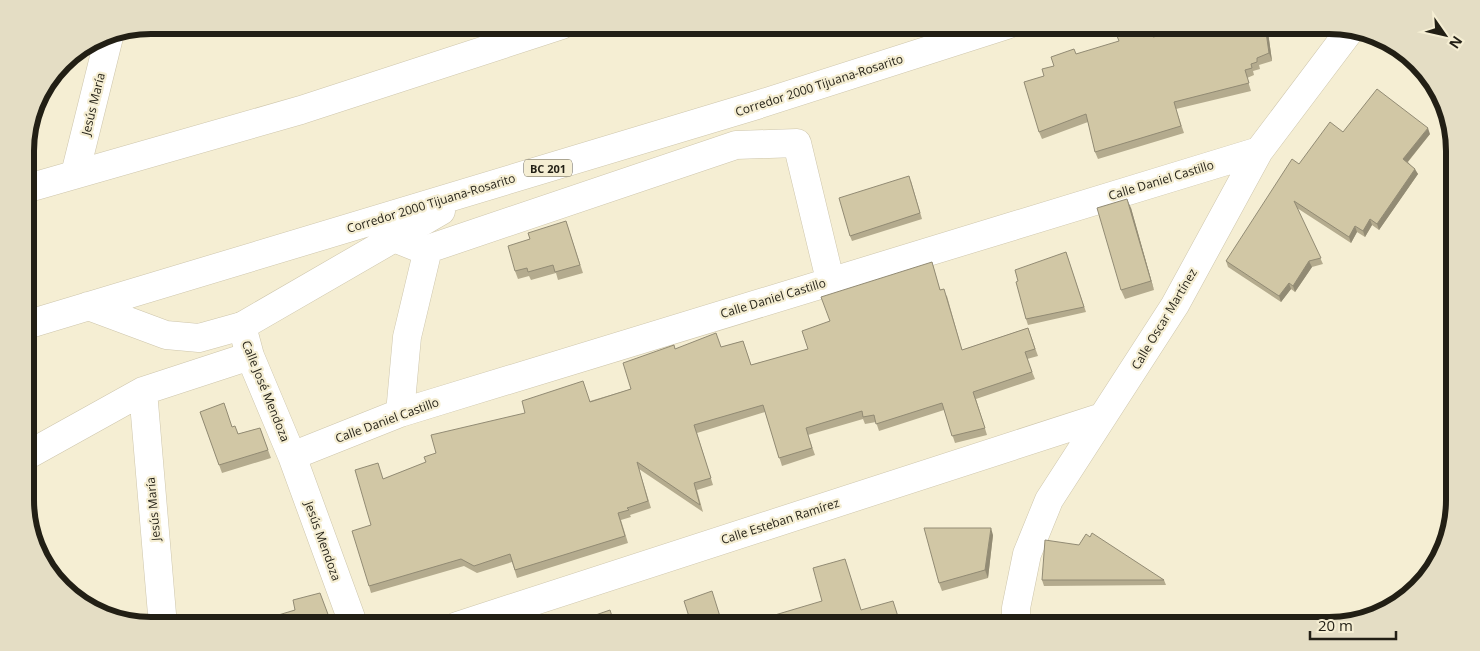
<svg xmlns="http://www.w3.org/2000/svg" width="1480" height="651" viewBox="0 0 1480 651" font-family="'Open Sans',sans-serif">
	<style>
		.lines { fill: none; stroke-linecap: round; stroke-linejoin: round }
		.minor-casing { stroke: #cec6ac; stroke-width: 29 }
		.tertiary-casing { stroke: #cec6ac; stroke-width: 29 }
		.trunk-casing { stroke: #cec6ac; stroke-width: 29 }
		.minor { stroke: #fff; stroke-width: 28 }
		.tertiary { stroke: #fff; stroke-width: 28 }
		.trunk { stroke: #fff; stroke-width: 28 }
		.wall { fill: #b4ab8e }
		.shaded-wall { fill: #928b74 }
		.building { fill: #d1c7a5; stroke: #928b74 }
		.labels { text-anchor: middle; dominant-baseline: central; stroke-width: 4.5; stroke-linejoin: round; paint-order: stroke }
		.shield { fill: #f5eed3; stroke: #615d4e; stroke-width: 1 }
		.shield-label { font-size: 11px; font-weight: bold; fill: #221f15 }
		.street-label { font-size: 12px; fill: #221f15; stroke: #f5eed3 }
		.rim { fill: none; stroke: #221f15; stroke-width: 6 }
	</style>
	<rect width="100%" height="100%" fill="#f5eed3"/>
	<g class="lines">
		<defs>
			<path id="minor" d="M394 238 419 248 428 249 736 145 797 143 830 280
				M242 326 250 356 292 456 354 626
				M143 391 163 626
				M400 413 407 337 428 249
				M26 456 143 391 250 356
				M292 456 400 413 1259 151
				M457 626 1102 417
				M1016 626V608L1027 554 1049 500 1175 305 1259 151 1351 29"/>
			<path id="tertiary" d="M75 174 110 33"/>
			<path id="trunk" d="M25 189 301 110 562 25
				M88 306 166 335 199 338 242 326 441 211
				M26 325 757 105 1007 25"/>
		</defs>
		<use href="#minor" class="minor-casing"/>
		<use href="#tertiary" class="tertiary-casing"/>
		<use href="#trunk" class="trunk-casing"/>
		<use href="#minor" class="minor"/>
		<use href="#tertiary" class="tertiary"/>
		<use href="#trunk" class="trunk"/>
	</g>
	<path class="wall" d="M264 25H300L268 35Z
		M1211 25H1267L1272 61 1259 65 1260 69 1253 71 1254 75 1247 78 1251 91 1176 109 1184 133 1098 159 1095 152 1088 122 1042 139 1039 132 1044 76 1054 66 1076 54Z
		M1343 132 1430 134 1408 162 1418 174 1379 230 1372 225 1365 237 1357 232 1351 243 1297 208 1323 264 1312 267 1295 292 1291 289 1281 302 1228 267 1226 261 1299 164Z
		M911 181 922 219 852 241 850 236Z
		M1131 208 1154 290 1125 299 1121 290Z
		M566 221 583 273 558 280 556 273 531 280 529 276 518 279 515 271 530 239Z
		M1066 252 1086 312 1028 325 1026 319 1018 281Z
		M932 262 940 290 947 296 962 350 1028 328 1038 356 1027 359 1035 379 976 399 987 435 955 443 944 410 879 431 876 422 865 424 863 419 808 435 815 455 782 466 765 412 697 433 713 485 697 490 703 512 639 469 651 508 630 515 631 517 621 520 628 543 517 578 512 562 477 573 464 566 371 593 369 586 371 525 383 479 590 401 631 389 675 349 721 347 743 341 751 365 808 349 830 321Z
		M200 412 232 427 238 434 260 428 271 458 222 473Z
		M993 535 988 578 942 591 939 583Z
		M1079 545 1164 580 1166 585 1044 586 1042 580Z
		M38 546 59 570 61 575 54 579 51 577Z"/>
	<path class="shaded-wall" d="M1265 25H1267L1272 61 1269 53Z
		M1428 128 1430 134 1405 165 1403 159Z
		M1415 169 1418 174 1379 230 1377 224Z
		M1127 199 1131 208 1154 290 1151 281Z
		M1370 219 1372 225 1365 237 1363 231Z
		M1355 226 1357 232 1351 243 1349 237Z
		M1309 261 1312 267 1295 292 1293 286Z
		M1289 283 1291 289 1281 302 1279 296Z
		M991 528 993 535 988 578 985 570Z"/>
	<path class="building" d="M264 25H279L266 29Z
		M1149 25 1153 37 1211 25H1265L1269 53 1257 58V62L1251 64 1252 68 1245 70 1249 83 1174 102 1181 126 1095 152 1086 114 1039 132 1024 82 1044 76 1042 69 1054 66 1051 57 1074 49 1076 54 1119 41 1117 36Z
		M1377 89 1428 128 1403 159 1415 169 1377 224 1370 219 1363 231 1355 226 1349 237 1294 201 1321 258 1309 261 1293 286 1289 283 1279 296 1226 261 1292 159 1299 164 1330 122 1343 132Z
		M909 176 920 213 850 236 839 198Z
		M1127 199 1151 281 1121 290 1097 208Z
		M566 221 580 265 555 272 553 265 528 272 527 268 515 271 508 246 530 239 528 233Z
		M1066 252 1084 307 1026 319 1016 282 1018 281 1015 270Z
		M932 262 940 290 944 289 962 350 1028 328 1035 349 1025 352 1032 372 973 392 985 428 952 436 942 403 876 424 874 415 863 417 862 411 806 428 812 448 779 458 763 405 694 425 711 478 694 483 700 505 637 462 648 501 627 508 629 510 618 513 625 536 515 570 510 554 474 566 461 559 369 586 352 531 371 525 355 470 378 463 383 479 426 462 424 457 436 453 431 435 525 413 522 401 583 381 590 402 631 389 623 363 674 345 675 349 716 333 721 347 743 341 751 365 808 349 802 331 830 321 821 297Z
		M224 403 232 427 235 426 238 434 260 428 268 450 219 465 200 412Z
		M924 528H991L985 570 939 583Z
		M1092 533 1164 580H1042L1045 540 1079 545 1086 534 1090 537Z
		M43 544 59 570 50 574 38 546Z
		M845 559 861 610 893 601 901 626H738L822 601 813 568Z
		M712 591 723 626H692L684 601Z
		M320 593 332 625 242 626 295 610 293 600Z
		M610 610 615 626H567V625Z
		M224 622 225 626H210Z"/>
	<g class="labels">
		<rect class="shield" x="524" y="159.5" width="48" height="17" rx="4"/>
		<g class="shield-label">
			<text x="548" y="168">BC 201</text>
		</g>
		<g class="street-label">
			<text transform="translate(819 85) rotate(-18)">Corredor 2000 Tijuana-Rosarito</text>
			<text transform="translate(93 104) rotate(-76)">Jesús María</text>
			<text transform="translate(1161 180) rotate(-17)">Calle Daniel Castillo</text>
			<text transform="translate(431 203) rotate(-17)">Corredor 2000 Tijuana-Rosarito</text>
			<text transform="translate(773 298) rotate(-17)">Calle Daniel Castillo</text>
			<text transform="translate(1164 319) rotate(-59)">Calle Oscar Martínez</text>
			<text transform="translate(266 391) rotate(68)">Calle José Mendoza</text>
			<text transform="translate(387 420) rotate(-20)">Calle Daniel Castillo</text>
			<text transform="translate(153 509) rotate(-95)">Jesús María</text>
			<text transform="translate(780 521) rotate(-18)">Calle Esteban Ramírez</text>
			<text transform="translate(323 541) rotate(70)">Jesús Mendoza</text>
		</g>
	</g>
	<path d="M0 0H1480V651H0ZM151 34H1329A117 117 0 0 1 1446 151V500A117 117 0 0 1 1329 617H151A117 117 0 0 1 34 500V151A117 117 0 0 1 151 34Z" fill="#e4ddc4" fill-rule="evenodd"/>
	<path class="rim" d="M151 34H1329A117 117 0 0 1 1446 151V500A117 117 0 0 1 1329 617H151A117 117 0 0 1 34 500V151A117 117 0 0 1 151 34Z"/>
	<g transform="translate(1445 35) rotate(124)" stroke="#f5eed3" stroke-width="4" paint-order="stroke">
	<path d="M0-4L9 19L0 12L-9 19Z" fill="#221f15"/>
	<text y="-8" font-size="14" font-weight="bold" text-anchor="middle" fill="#221f15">N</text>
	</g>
	<path d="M1310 631v8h86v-8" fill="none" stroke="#221f15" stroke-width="2.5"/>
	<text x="1318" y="631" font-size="15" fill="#221f15" stroke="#f5eed3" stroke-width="4" paint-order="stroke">20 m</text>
</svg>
